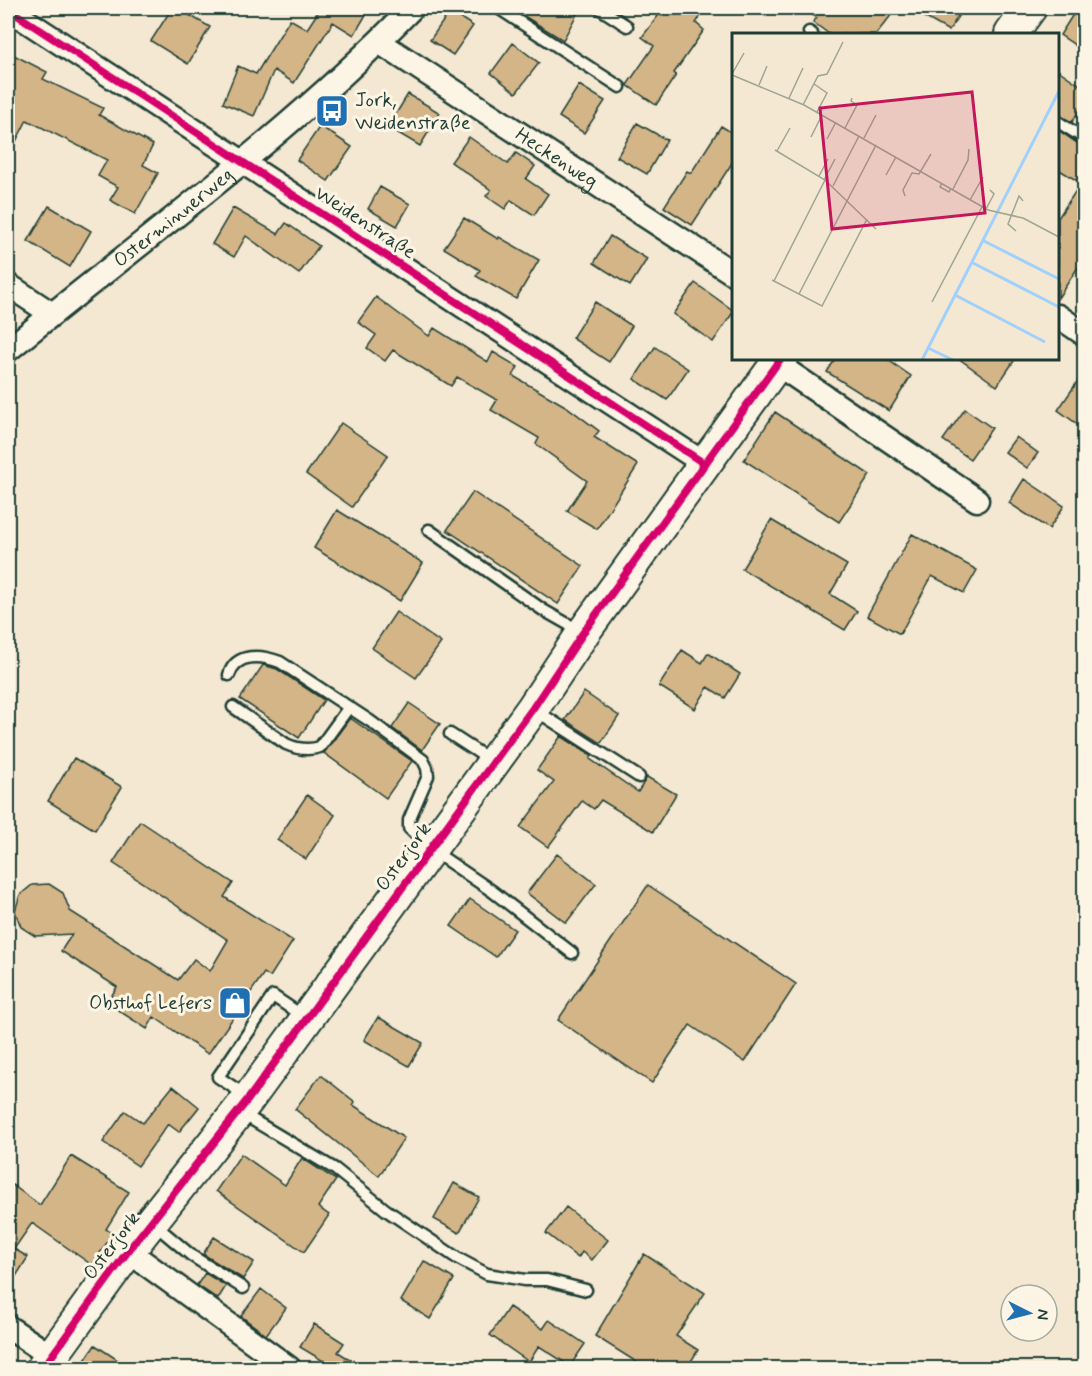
<svg xmlns="http://www.w3.org/2000/svg" width="1092" height="1376" viewBox="0 0 1092 1376" font-family="Mynerve,sans-serif">
	<style>
		.building { fill: #d4b588; stroke: #1f3d34; stroke-width: 1.5 }
		.lines { fill: none; stroke-linecap: round; stroke-linejoin: round }
		.lane-casing { stroke: #1f3d34; stroke-width: 15 }
		.street-casing { stroke: #1f3d34; stroke-width: 27 }
		.secondary-casing { stroke: #1f3d34; stroke-width: 36 }
		.lane { stroke: #fcf5e5; stroke-width: 10 }
		.street { stroke: #fcf5e5; stroke-width: 22 }
		.secondary { stroke: #fcf5e5; stroke-width: 32 }
		.cycleway-casing { stroke: #fcf5e5; stroke-width: 11 }
		.cycleway { stroke: #d6006c; stroke-width: 8 }
		.labels { text-anchor: middle; dominant-baseline: central; stroke-width: 6; stroke-linejoin: round; paint-order: stroke }
		.poi-label { font-size: 20px; fill: #1f3d34; stroke: #fcf5e5; text-anchor: start }
		.street-label { font-size: 20px; fill: #1f3d34; stroke: #fcf5e5 }
		.inset-river { fill: none; stroke: #a0d0fc; stroke-width: 3 }
		.inset-road { fill: none; stroke: #9fa493; stroke-width: 1.5 }
		.view { fill: #c2185b; fill-opacity: 0.15; stroke: #c2185b; stroke-width: 3 }
		.inset-edge { fill: none; stroke: #1f3d34; stroke-width: 3 }
	</style>
	<rect width="100%" height="100%" fill="#f4e8d2"/>
	<filter id="ink" filterUnits="userSpaceOnUse"><feTurbulence type="fractalNoise" baseFrequency=".0167" numOctaves="2"/><feDisplacementMap in="SourceGraphic" scale="12" xChannelSelector="R" yChannelSelector="G"/><feConvolveMatrix kernelMatrix="1 2 1 2 8 2 1 2 1" color-interpolation-filters="sRGB"/></filter>
	<g filter="url(#ink)">
		<path class="building" d="M172 8H177L210 27 188 64 151 41Z
			M310 8H370L354 35 333 22 294 83 274 70 254 116 223 103 238 66 256 74 290 19 307 29 318 12Z
			M511 8H570L578 12 563 40Z
			M664 8H706L696 23 704 30 674 73 676 75 656 105 627 85 654 46 642 37Z
			M802 8H897L876 34H829L813 22 817 18Z
			M908 8H963L949 31Z
			M1077 8H1084V51L1060 35Z
			M450 11 473 26 453 55 430 40Z
			M513 43 539 63 516 93 491 73Z
			M8 52 47 72 43 79 103 108 99 115 153 145 143 165 158 173 135 214 110 200 118 187 98 176 107 160 27 120 8 157Z
			M1058 70 1084 88V103L1072 122 1058 115Z
			M579 85 605 101 584 133 559 117Z
			M408 94 440 113 420 146 388 127Z
			M637 123 667 140 647 174 617 157Z
			M320 126 352 147 328 181 297 160Z
			M721 126 734 134V160L692 225 664 207 687 171 691 173Z
			M1058 130 1084 148V258L1058 298V218L1081 183 1058 169Z
			M469 137 508 164 516 153 535 166 526 179 548 194 534 215 511 200 505 209 486 196 491 190 451 162Z
			M380 187 410 204 397 226 368 209Z
			M49 206 91 231 70 267 28 241Z
			M233 208 278 234 286 223 319 246 299 274 246 236 234 257 212 244Z
			M464 218 498 239 499 237 539 260 516 299 476 276 480 270 444 248Z
			M610 236 647 259 630 286 594 263Z
			M695 283 734 311 713 342 673 314Z
			M376 297 429 336 434 328 488 362 493 352 518 367 513 376 567 407 599 431 594 437 638 465 597 529 567 511 587 481 536 444 539 438 491 410 497 400 457 377 451 386 393 350 385 361 367 348 376 335 358 322Z
			M595 302 632 326 609 362 572 338Z
			M655 347 688 369 667 400 634 379Z
			M836 358H885L911 376 889 411 827 372Z
			M958 358H1016L997 386Z
			M1084 372V429L1058 410Z
			M965 409 992 428 970 459 943 440Z
			M775 412 870 475 839 522 744 460Z
			M341 423 388 455 352 507 306 474Z
			M1016 437 1038 453 1027 468 1005 452Z
			M1024 479 1064 506 1049 529 1009 503Z
			M473 492 583 566 558 604 447 530Z
			M337 510 423 563 400 601 314 548Z
			M771 520 847 565 830 594 857 611 845 630 742 569Z
			M912 534 977 570 964 593 932 576 900 634 867 616Z
			M396 612 441 643 416 678 372 648Z
			M682 650 702 663 708 653 740 674 725 698 708 687 695 709 659 686Z
			M263 665 277 669 324 700 299 738 240 699Z
			M584 692 619 716 601 743 565 720Z
			M409 703 440 724 422 750 392 728Z
			M350 718 412 761 386 798 324 753Z
			M561 736 592 756 590 759 638 792 647 777 676 794 653 832 601 800 594 809 582 801 548 847 520 827 554 782 537 770Z
			M74 758 122 787 95 830 48 801Z
			M307 795 335 815 306 859 277 840Z
			M140 821 233 883 224 897 293 941 270 977 264 973 208 1054 154 1017 147 1029 107 1003 117 987 61 951 72 934 35 936 21 927 15 911 20 895 32 885 49 884 63 893 70 911 178 980 194 959 210 971 228 940 113 863Z
			M557 854 596 884 566 923 527 893Z
			M648 885 796 984 745 1062 690 1025 652 1083 558 1020Z
			M470 899 515 930 496 957 451 926Z
			M378 1017 423 1043 409 1066 364 1040Z
			M321 1075 355 1102 353 1105 404 1138 379 1176 295 1109Z
			M173 1086 199 1107 179 1132 168 1124 138 1166 103 1142 125 1111 143 1123Z
			M241 1154 285 1185 302 1158 336 1180 318 1207 329 1215 304 1252 216 1191Z
			M71 1156 129 1192 106 1229 113 1234 92 1265 32 1223 14 1249 28 1257 8 1289V1182L40 1205Z
			M454 1183 479 1197 459 1233 434 1219Z
			M566 1207 608 1240 592 1260 582 1252 578 1258 546 1233Z
			M214 1237 254 1262 243 1279 203 1254Z
			M644 1254 705 1293 676 1336 698 1350 687 1368H646L595 1336Z
			M424 1261 454 1279 430 1319 401 1301Z
			M205 1273 226 1286 218 1299 197 1285Z
			M261 1289 286 1308 266 1335 241 1316Z
			M509 1307 543 1329 549 1320 585 1344 570 1366 539 1346 529 1362 490 1335Z
			M314 1324 344 1343 338 1352 364 1368H335L300 1347Z
			M95 1345 130 1368H80Z"/>
		<g class="lines">
			<defs>
				<path id="lane" d="M498 8 620 87
					M599 8 627 26
					M809 32 812 34
					M1058 122 1084 138
					M429 530 543 610 580 631
					M229 675C236 652 262 655 280 662L370 721 423 760 427 768 428 776 409 820V828L430 849 492 891 572 953
					M233 707 286 744C297 749 308 751 320 747L349 707
					M535 710 639 777
					M450 734 490 760
					M248 1097 218 1077 273 996 304 1017
					M241 1113 335 1169 386 1210 457 1258 487 1274 525 1280H547L586 1290
					M154 1224 192 1256 243 1288"/>
				<g id="street">
					<path d="M8 9 705 464"/>
					<path id="s1" d="M379 42 734 274"/>
					<path d="M8 285 52 314"/>
					<path d="M1058 316 1084 334"/>
					<path id="s2" d="M8 350C144 239 289 134 412 8"/>
					<path d="M777 364 977 500"/>
					<path d="M128 1251 289 1368"/>
					<path d="M8 1327 51 1356"/>
				</g>
				<path id="secondary" d="M1011 34 1030 8
					M43 1368 128 1251 249 1098 533 708 583 633 781 358"/>
			</defs>
			<use href="#lane" class="lane-casing"/>
			<use href="#street" class="street-casing"/>
			<use href="#secondary" class="secondary-casing"/>
			<use href="#lane" class="lane"/>
			<use href="#street" class="street"/>
			<use href="#secondary" class="secondary"/>
			<defs>
				<path id="cycleway" d="M8 9 705 464
					M43 1368 128 1251 249 1098 533 708 583 633 781 358"/>
			</defs>
			<use href="#cycleway" class="cycleway-casing"/>
			<use href="#cycleway" class="cycleway"/>
		</g>
	</g>
	<defs>
		<symbol id="bus-square" viewBox="-11 -11 22 22"><rect x="-9" y="-9" width="18" height="18" rx="4" fill="#1f6fb2" stroke="#fcf5e5"/><path d="M-5-6H5V4H4V6H2V4H-2V6H-4V4H-5ZM-3.5-4V0h7V-4ZM-3.5 1.2v1.5H-2V1.2ZM2 1.2v1.5H3.5V1.2Z" fill="#fff"/></symbol>
		<symbol id="shop-square" viewBox="-11 -11 22 22"><rect x="-9" y="-9" width="18" height="18" rx="4" fill="#1f6fb2" stroke="#fcf5e5"/><path d="M-5-2.5h2.3a2.7 3.5 0 0 1 5.4 0H5L5.5 6h-11ZM-1.5-2.5h3a1.5 2.3 0 0 0-3 0Z" fill="#fff"/></symbol>
	</defs>
	<g fill-rule="evenodd">
		<use href="#bus-square" x="313" y="92" width="38" height="38"/>
		<use href="#shop-square" x="216" y="984" width="38" height="38"/>
	</g>
	<g class="labels">
		<g class="poi-label">
			<text x="355" y="100">Jork,<tspan x="355" dy="23">Weidenstraße</tspan></text>
			<text x="212" y="1003" text-anchor="end">Obsthof Lefers</text>
		</g>
		<g class="street-label">
			<text stroke="none"><textPath href="#s1" startOffset="212">Heckenweg</textPath></text>
			<text stroke="none"><textPath href="#s2" startOffset="212">Osterminnerweg</textPath></text>
			<text transform="translate(365 223) rotate(33)">Weidenstraße</text>
			<text transform="translate(404 857) rotate(-54)">Osterjork</text>
			<text transform="translate(112 1246) rotate(-53)">Osterjork</text>
		</g>
	</g>
	<g transform="translate(732 33)">
		<rect width="327" height="327" fill="#f4e8d2"/>
		<path class="inset-river" d="M250 207 327 246M239 229 327 274M223 262 313 309M196 315 221 327M190 327 327 58"/>
		<path class="inset-road" d="M0 41 12 20M0 42 72 72 256 177 291 185 327 204M82 51 95 60 85 79M27 52 35 33M57 65 71 35M71 72 86 43 95 41 111 9M113 95 125 72 119 68 120 65M79 104 90 82M132 105 144 82M95 106 104 89M43 117 93 147 144 196M45 118 58 95M154 142 164 124M87 143 96 126M92 147 103 126M210 150 208 154 217 159 219 155M101 153 127 103M221 156 236 127 237 116M173 163 171 157 180 140 187 141 199 121M238 167 251 144M254 176 262 161 258 157M284 198 276 191 287 163 291 168M40 247 90 273 135 186M42 248 93 147M67 261 144 112M200 269 250 174"/>
		<path class="view" d="M240 59 253 180 100 196 88 75Z"/>
		<rect width="327" height="327" class="inset-edge"/>
	</g>
	<rect width="1092" height="1376" fill="none" stroke="#fcf5e5" stroke-width="30"/>
	<rect x="15" y="15" width="1062" height="1346" fill="none" stroke="#1f3d34" stroke-width="2" filter="url(#ink)"/>
	<g transform="translate(1029 1313) rotate(96)"><circle r="28" fill="#fcf5e5" stroke="#a4ab9e" stroke-width="1.5"/>
	<path d="M0-4.5L10 22L0 15L-10 22Z" fill="#1f6fb2"/>
	<text y="-9" font-size="16" font-weight="bold" text-anchor="middle" fill="#1f3d34">N</text>
	</g>
</svg>
